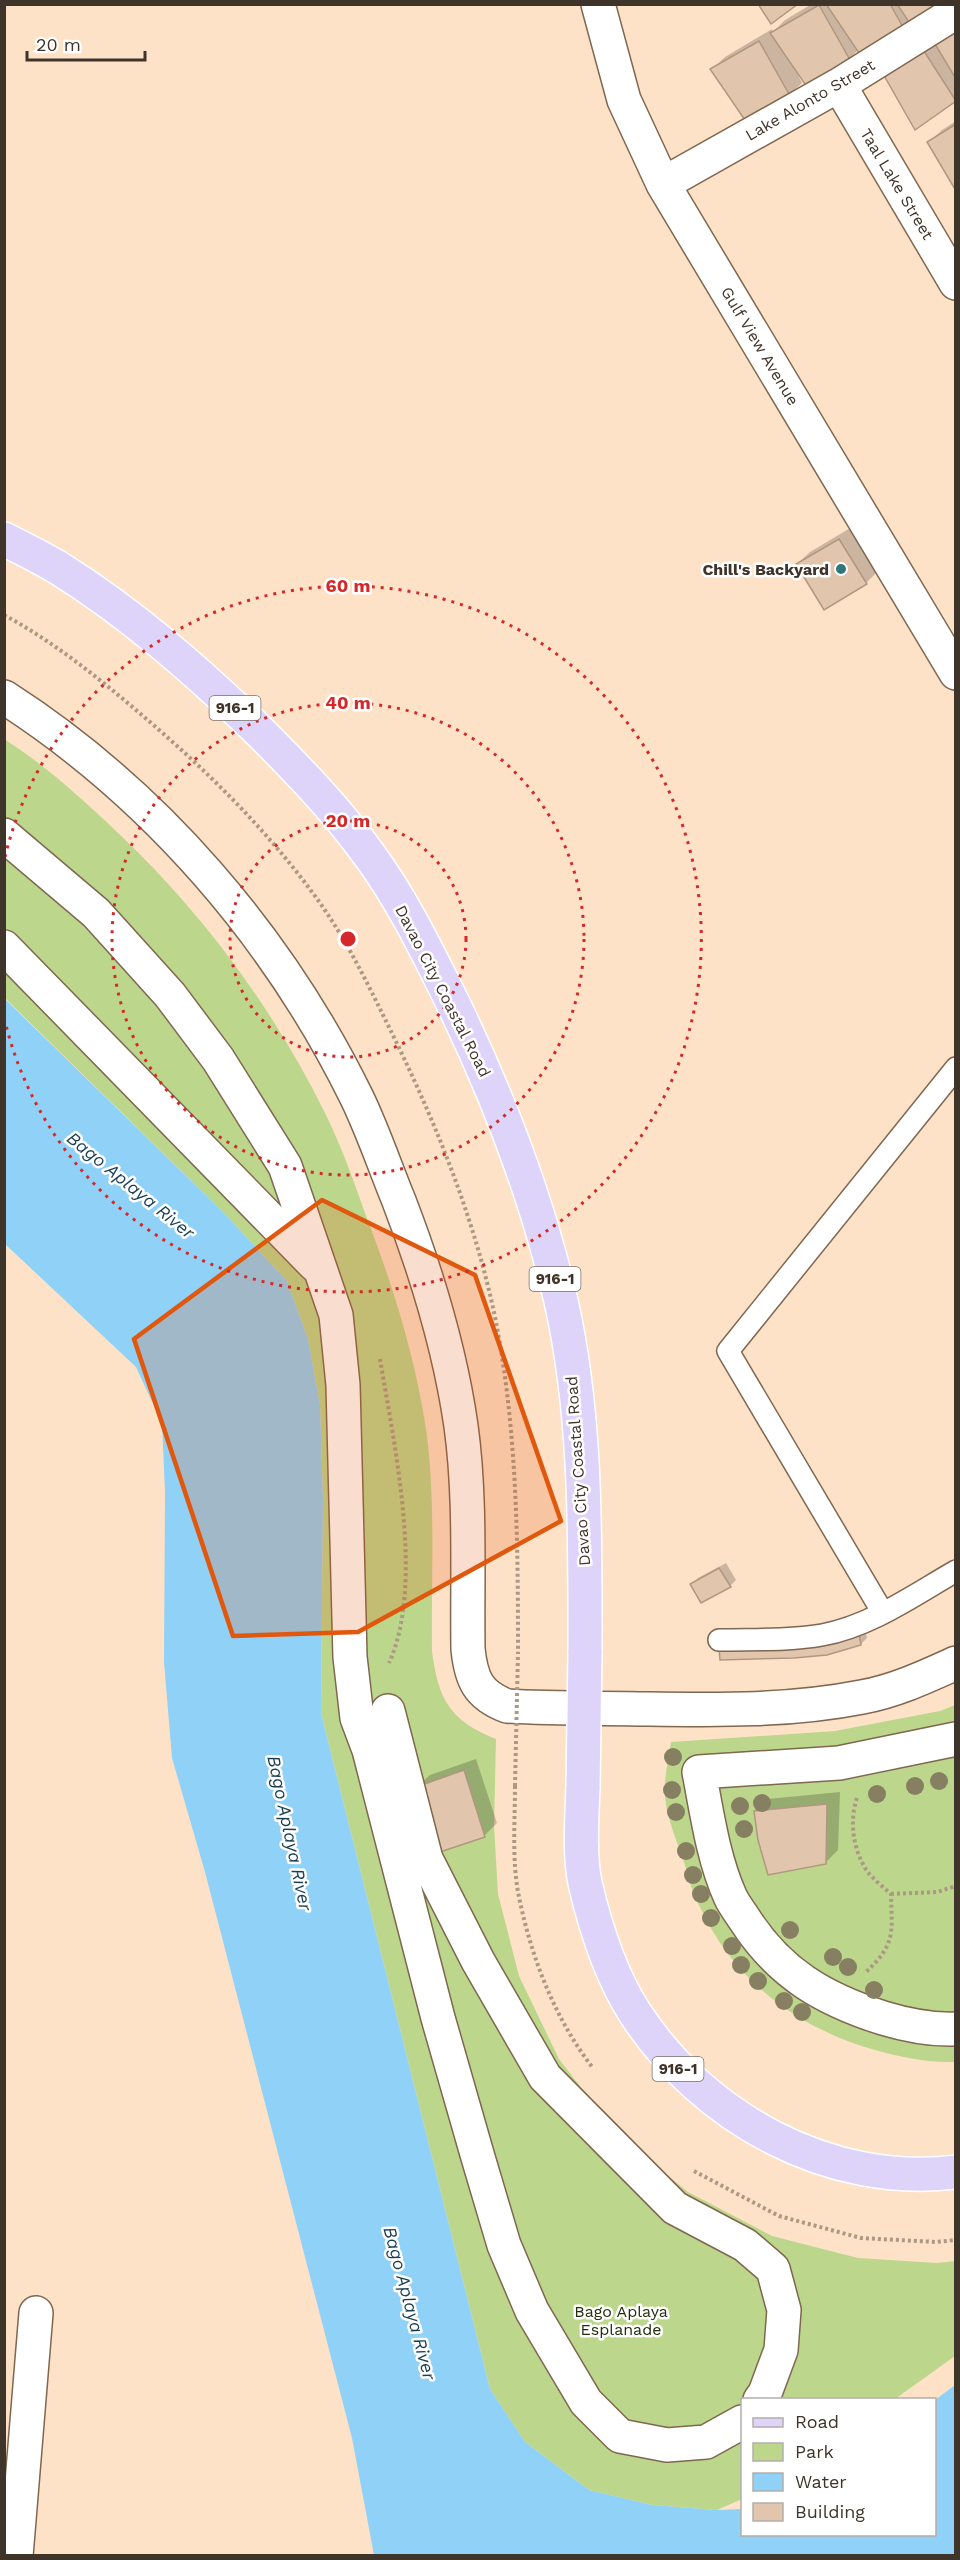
<svg xmlns="http://www.w3.org/2000/svg" width="960" height="2560" viewBox="0 0 960 2560" font-family="'Work Sans',sans-serif">
	<style>
		.green { fill: #bcd68c }
		.water { fill: #90d1f7 }
		.shadow { fill: #0003 }
		.building { fill: #e1c6ad; stroke: #b1977f; stroke-width: 1.5 }
		.lines { fill: none; stroke-linecap: round; stroke-linejoin: round }
		.lane-casing { stroke: #7f6750; stroke-width: 24 }
		.street-casing { stroke: #7f6750; stroke-width: 36 }
		.primary-casing { stroke: #fff; stroke-width: 36 }
		.path { stroke: #ac9884; stroke-width: 4; stroke-dasharray: 3 3; stroke-linecap: butt }
		.lane { stroke: #fff; stroke-width: 21 }
		.street { stroke: #fff; stroke-width: 33 }
		.primary { stroke: #ded4f9; stroke-width: 33 }
		.primary-bridge-casing { stroke: #fff; stroke-width: 36; stroke-linecap: butt }
		.path-bridge { stroke: #ac9884; stroke-width: 4; stroke-dasharray: 3 3; stroke-linecap: butt }
		.primary-bridge { stroke: #ded4f9; stroke-width: 33 }
		.tree { fill: #867f61 }
		.marked { fill: #e0570e; fill-opacity: 0.2; stroke: #e0570e; stroke-width: 4.5; stroke-linejoin: round }
		.ring { fill: none; stroke: #d62828; stroke-width: 3; stroke-dasharray: 3 6 }
		.poi-dot { fill: #2e787a; stroke: #fff; stroke-width: 2 }
		.labels { text-anchor: middle; dominant-baseline: central; stroke-width: 5; stroke-linejoin: round; paint-order: stroke }
		.shield { fill: #fff; stroke: #79716a; stroke-width: 1.5 }
		.shield-label { font-size: 15px; font-weight: bold; fill: #3f342a }
		.street-label { font-size: 16px; fill: #3f342a; stroke: #fff }
		.poi-label { font-size: 16px; font-weight: bold; fill: #3f342a; stroke: #fff; text-anchor: end }
		.park-label { font-size: 16px; fill: #242e0d; stroke: #fff }
		.water-label { font-size: 18px; font-style: italic; fill: #193e52; stroke: #fff }
		.centre { fill: #d62828; stroke: #fff; stroke-width: 3 }
		.ring-label { font-size: 18px; text-anchor: middle; font-weight: bold; fill: #d62828; stroke: #fff; stroke-width: 5; stroke-linejoin: round; paint-order: stroke }
	</style>
	<rect width="100%" height="100%" fill="#fee2c8"/>
	<path class="green" d="M4 739C45 765 80 797 115 830 201 911 272 1006 325 1113 342 1147 355 1185 368 1221 394 1289 415 1357 426 1429 436 1499 431 1580 432 1651 438 1699 450 1721 496 1739L494 1826 498 1894 519 1976 559 2059 617 2134 688 2192 772 2236 858 2258 937 2263 955 2261V2356L895 2399 742 2400V2499L717 2510 652 2505 589 2490 525 2442 490 2389 321 1713 323 1498 320 1405 308 1339 287 1281 223 1212 5 998Z
		M955 1705V2062C929 2063 901 2057 875 2050 797 2028 733 1980 699 1905 692 1892 688 1876 684 1862 677 1842 667 1818 665 1797 663 1780 669 1759 671 1742L835 1731 940 1711Z"/>
	<path class="water" d="M4 998 223 1212 287 1281 308 1339 320 1405 323 1498 321 1713 490 2389 525 2442 589 2490 652 2505 717 2510 742 2509V2534H934L935 2400 955 2385V2555H374L352 2438 205 1872 172 1758 164 1662 165 1492 162 1423 136 1367 5 1244Z"/>
	<path class="shadow" d="M812 4H938L910 21 903 28 858 50 849 59 799 71 797 73 802 83 789 95 712 69 725 57 772 29 773 32 785 20Z
		M956 27V99L916 127 884 72Z
		M956 121V188L929 142 942 130Z
		M852 527 879 570 866 583 797 564 810 552Z
		M726 1563 736 1580 730 1586 692 1584 698 1578Z
		M865 1629 867 1638 861 1644 827 1653Z
		M476 1759 497 1823 484 1836 417 1787 430 1775Z
		M840 1792 838 1850 825 1863 756 1811 768 1799Z"/>
	<path class="building" d="M758 4H798L771 24Z
		M826 4H890L904 29 863 59Z
		M897 4H941L911 25Z
		M819 5 850 60 809 90 770 33Z
		M956 31V79L935 44Z
		M759 41 790 96 749 126 710 69Z
		M922 48 956 101 915 130 882 72Z
		M956 124V191L927 142Z
		M839 539 867 584 824 610 796 564Z
		M719 1568 731 1587 701 1603 690 1584Z
		M859 1634 861 1645 827 1655 794 1658 720 1660 719 1648Z
		M464 1770 485 1837 437 1853 416 1787Z
		M827 1804 826 1864 768 1875 758 1840 754 1811Z"/>
	<g class="lines">
		<defs>
			<path id="lane" d="M883 1613 728 1351 956 1068
				M719 1640C753 1639 788 1641 822 1635 871 1626 914 1595 956 1571"/>
			<path id="street" d="M598 4 624 100 663 184 956 673
				M839 85 956 283
				M663 184 839 85 956 12
				M4 697C155 794 278 937 357 1098 373 1131 385 1167 399 1201 427 1274 450 1349 461 1426 471 1498 467 1576 468 1649 471 1679 478 1695 507 1706 554 1709 601 1708 648 1709 720 1710 791 1711 862 1697 895 1691 925 1677 956 1663
				M4 835 96 913 170 995 218 1059 285 1166 336 1315 343 1385 350 1657 357 1718 369 1750 438 2018 477 2154 504 2245 532 2311 586 2402 620 2436 667 2445 706 2442 742 2422
				M4 947 315 1265
				M388 1711 426 1859 478 1961 545 2077 675 2208 745 2245 773 2269 784 2310 781 2350 765 2393 760 2400
				M956 1739 839 1763 699 1772C707 1813 713 1858 730 1896 734 1905 740 1912 745 1920 779 1973 823 1999 883 2018 906 2025 931 2030 956 2029
				M16 2556 36 2313"/>
			<path id="primary" d="M4 539C22 548 40 557 57 567 131 613 197 671 259 731 298 770 337 810 370 856 400 897 423 943 446 989 495 1088 536 1193 561 1301 587 1416 585 1537 585 1653
				M583 1787C582 1818 579 1853 585 1883 595 1926 611 1976 635 2013 703 2118 830 2188 956 2172"/>
		</defs>
		<use href="#lane" class="lane-casing"/>
		<use href="#street" class="street-casing"/>
		<use href="#primary" class="primary-casing"/>
		<path class="path" d="M4 615C54 642 100 679 143 716 205 769 263 826 312 892 340 929 362 972 382 1013 430 1109 473 1211 495 1317 517 1427 518 1540 518 1652
			M380 1359C394 1444 425 1584 389 1663
			M515 1786C515 1820 512 1858 518 1892 530 1954 554 2018 593 2068
			M857 1798C849 1821 853 1850 867 1871 873 1879 883 1887 891 1894 892 1933 896 1944 866 1972
			M891 1894 937 1892 956 1886
			M694 2171 779 2216 861 2238 936 2242 956 2240"/>
		<use href="#lane" class="lane"/>
		<use href="#street" class="street"/>
		<use href="#primary" class="primary"/>
		<defs>
			<path id="primary-bridge" d="M583 1787 585 1653"/>
		</defs>
		<use href="#primary-bridge" class="primary-bridge-casing"/>
		<path class="path-bridge" d="M515 1786 518 1652"/>
		<use href="#primary-bridge" class="primary-bridge"/>
	</g>
	<g class="tree">
		<circle cx="673" cy="1757" r="9"/>
		<circle cx="939" cy="1781" r="9"/>
		<circle cx="915" cy="1786" r="9"/>
		<circle cx="672" cy="1790" r="9"/>
		<circle cx="877" cy="1794" r="9"/>
		<circle cx="762" cy="1803" r="9"/>
		<circle cx="740" cy="1806" r="9"/>
		<circle cx="676" cy="1812" r="9"/>
		<circle cx="744" cy="1829" r="9"/>
		<circle cx="686" cy="1851" r="9"/>
		<circle cx="693" cy="1875" r="9"/>
		<circle cx="701" cy="1894" r="9"/>
		<circle cx="711" cy="1918" r="9"/>
		<circle cx="790" cy="1930" r="9"/>
		<circle cx="732" cy="1946" r="9"/>
		<circle cx="833" cy="1957" r="9"/>
		<circle cx="741" cy="1965" r="9"/>
		<circle cx="848" cy="1967" r="9"/>
		<circle cx="758" cy="1981" r="9"/>
		<circle cx="874" cy="1990" r="9"/>
		<circle cx="784" cy="2001" r="9"/>
		<circle cx="802" cy="2012" r="9"/>
	</g>
	<path class="marked" d="M322 1200 475 1275 561 1521 358 1632 233 1636 134 1339Z"/>
	<g class="ring">
		<circle cx="348" cy="939" r="118"/>
		<circle cx="348" cy="939" r="236"/>
		<path d="M5 857A353 353 0 1 1 5 1021"/>
	</g>
	<circle class="poi-dot" cx="841" cy="569" r="6"/>
	<g class="labels">
		<g class="shield">
			<rect x="209.5" y="696" width="51" height="24" rx="4.5"/>
			<rect x="529.5" y="1267" width="51" height="24" rx="4.5"/>
			<rect x="652.5" y="2057" width="51" height="24" rx="4.5"/>
		</g>
		<g class="shield-label">
			<text x="235" y="708">916-1</text>
			<text x="555" y="1279">916-1</text>
			<text x="678" y="2069">916-1</text>
		</g>
		<g class="street-label">
			<text transform="translate(810 100) rotate(-30)">Lake Alonto Street</text>
			<text transform="translate(897 184) rotate(59)">Taal Lake Street</text>
			<text transform="translate(760 346) rotate(59)">Gulf View Avenue</text>
			<text transform="translate(443 991) rotate(63)">Davao City Coastal Road</text>
			<text transform="translate(578 1471) rotate(-94)">Davao City Coastal Road</text>
		</g>
		<g class="poi-label">
			<text x="829" y="569">Chill's Backyard</text>
		</g>
		<g class="park-label">
			<text x="621" y="2311">Bago Aplaya<tspan x="621" dy="18">Esplanade</tspan></text>
		</g>
		<g class="water-label">
			<text transform="translate(131 1185) rotate(39)">Bago Aplaya River</text>
			<text transform="translate(290 1833) rotate(78)">Bago Aplaya River</text>
			<text transform="translate(410 2303) rotate(75)">Bago Aplaya River</text>
		</g>
	</g>
	<circle cx="348" cy="939" r="9" class="centre"/>
	<g class="ring-label">
		<text x="348" y="592">60 m</text>
		<text x="348" y="709">40 m</text>
		<text x="348" y="827">20 m</text>
	</g>
	<rect width="960" height="2560" fill="none" stroke="#3f342a" stroke-width="12"/>
	<rect x="741" y="2398" width="195" height="138" fill="#ffffff" stroke="#b2aeaa" stroke-width="1.5"/>
	<rect x="753" y="2418" width="30" height="9" fill="#ded4f9" stroke="#b2aeaa" stroke-width="1.5"/>
	<text x="795" y="2428" font-size="18" fill="#3f342a">Road</text>
	<rect x="753" y="2443" width="30" height="18" fill="#bcd68c" stroke="#b2aeaa" stroke-width="1.5"/>
	<text x="795" y="2458" font-size="18" fill="#3f342a">Park</text>
	<rect x="753" y="2473" width="30" height="18" fill="#90d1f7" stroke="#b2aeaa" stroke-width="1.5"/>
	<text x="795" y="2488" font-size="18" fill="#3f342a">Water</text>
	<rect x="753" y="2503" width="30" height="18" fill="#e1c6ad" stroke="#b2aeaa" stroke-width="1.5"/>
	<text x="795" y="2518" font-size="18" fill="#3f342a">Building</text>
	<path d="M27 51v9h118v-9" fill="none" stroke="#3f342a" stroke-width="3"/>
	<text x="36" y="51" font-size="18" fill="#3f342a" stroke="#ffffff" stroke-width="4.5" paint-order="stroke">20 m</text>
</svg>
